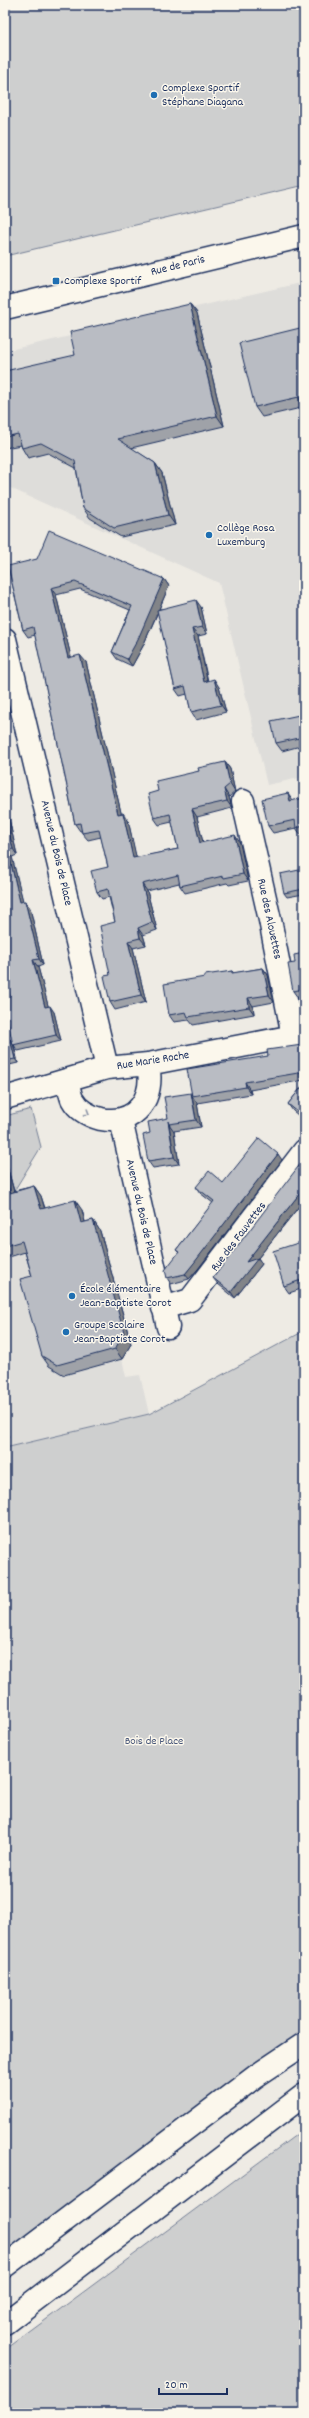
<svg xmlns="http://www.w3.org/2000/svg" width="309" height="2418" viewBox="0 0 309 2418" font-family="Dekko,sans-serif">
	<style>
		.built { fill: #deddda }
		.green { fill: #cecfcf; stroke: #747f96 }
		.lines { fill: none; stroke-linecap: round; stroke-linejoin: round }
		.minor-casing { stroke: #1b2f5e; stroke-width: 25 }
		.major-casing { stroke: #1b2f5e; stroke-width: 25 }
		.minor { stroke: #fbf7ec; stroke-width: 22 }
		.major { stroke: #fbf7ec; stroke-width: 22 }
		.wall { fill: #9fa2a8; stroke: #1b2f5e }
		.shaded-wall { fill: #828488; stroke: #1b2f5e }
		.building { fill: #b9bcc3; stroke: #1b2f5e }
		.oneway { stroke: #8b93a5 }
		.poi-dot { fill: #1f6fb2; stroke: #fbf7ec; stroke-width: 1.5 }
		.labels { text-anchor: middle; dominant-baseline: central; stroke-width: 3; stroke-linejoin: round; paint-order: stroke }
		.poi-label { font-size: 12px; fill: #1b2f5e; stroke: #fbf7ec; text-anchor: start }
		.street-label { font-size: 12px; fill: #1b2f5e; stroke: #fbf7ec }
		.park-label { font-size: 12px; fill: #48577a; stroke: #fbf7ec }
	</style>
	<rect width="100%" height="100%" fill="#eeebe4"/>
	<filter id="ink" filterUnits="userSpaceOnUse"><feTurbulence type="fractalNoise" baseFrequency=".025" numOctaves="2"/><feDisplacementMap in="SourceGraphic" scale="8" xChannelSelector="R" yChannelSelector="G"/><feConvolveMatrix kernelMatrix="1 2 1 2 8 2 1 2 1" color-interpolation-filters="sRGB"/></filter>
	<g filter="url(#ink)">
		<path class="built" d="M304 282V777L267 785 219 583 8 487 5 476V351Z
			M41 1196 51 1231 59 1217 82 1210 88 1233 100 1231 116 1290 99 1320 123 1313 131 1344 122 1359 126 1377 140 1375 149 1414 5 1448V1204L6 1206Z"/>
		<path class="green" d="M5 5H304V185L5 256Z
			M31 1109 41 1147 14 1191 5 1159V1116Z
			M304 1331V2033L5 2259V1448L149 1414Z
			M304 2129V2413H5V2350Z"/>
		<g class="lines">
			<defs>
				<path id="minor" d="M5 308 304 236
					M5 639 107 1068
					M243 801 270 920 293 1036
					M67 1081C69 1087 70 1094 72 1099 78 1110 89 1116 101 1119 137 1126 155 1097 148 1064
					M5 1098 107 1068 148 1064 304 1034
					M121 1120 168 1327
					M163 1308 190 1300 304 1151
					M5 2266 256 2076 304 2044"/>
				<path id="major" d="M5 2323 304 2095"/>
			</defs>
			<use href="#minor" class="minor-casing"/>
			<use href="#major" class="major-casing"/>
			<use href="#minor" class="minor"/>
			<use href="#major" class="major"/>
		</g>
		<path class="wall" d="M190 304 197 313 224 426 131 448 155 463 162 473 175 525 121 537 90 518 83 508 76 468 48 453 28 458 22 448 21 445 5 448V388L8 387 75 355Z
			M304 327 301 408 262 417 255 407Z
			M8 566 164 579 169 586 159 609 201 607 207 634 198 636 208 681 219 687 226 712 196 720 191 712 187 694 180 696 175 689 158 612 143 646 132 666 117 659 112 652 130 610 80 589 56 595 71 657 86 662 121 813 128 820 136 858 178 849 172 822 159 825 154 818 158 791 199 771 225 762 230 769 235 792 229 797 232 808 197 817 203 843H240L248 881 229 885 227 883 185 893 180 886 179 883 147 891 157 930 143 935 146 945 133 948 146 1002 115 1010 110 1002V975L115 922 109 897 102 899 97 892 108 867 101 837 88 840 82 833V831H80L75 824 35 635 28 637 23 630Z
			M304 714V745L282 751 276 743Z
			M304 798V835H301L296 828 273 833 268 826 293 801Z
			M5 801 17 855 12 857 16 874 23 902 25 901 30 908 43 965 38 967 48 1006 54 1012 61 1041 18 1051 14 1045 18 1063 5 1066V1040L13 1042 10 996 5 976Z
			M304 869V894L287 897 284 893Z
			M304 953V997L298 998 293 991 295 963Z
			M263 968 268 975 274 1002 253 1006 254 1014 193 1025 189 1020 174 1022 169 1015 205 977 232 971 234 973Z
			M304 1047V1080L250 1090 251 1094 197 1103 201 1127 174 1131 179 1164 153 1168 148 1161 150 1133 168 1118 191 1093 268 1056Z
			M304 1084V1120L293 1111 288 1104Z
			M5 1159 14 1191 34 1186 41 1196 45 1208 82 1210 85 1222 93 1220 100 1231 131 1344 122 1359 64 1375 49 1366 42 1356 32 1276 25 1252 6 1258 5 1257Z
			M282 1160 198 1269 189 1279 171 1284 167 1278 179 1253 176 1250 213 1203 200 1193 196 1187 223 1183Z
			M304 1166V1200L258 1258 262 1264 235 1298 218 1284 213 1278Z
			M304 1241V1288L289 1293 284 1286Z
			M5 1422 8 1437H5Z"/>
		<path class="shaded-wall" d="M190 304 197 313 224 426 217 416Z
			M155 463 162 473 175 525 168 515Z
			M164 579 169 586 143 646 132 666 127 659Z
			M51 588 56 595 73 665 68 658Z
			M196 600 201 607 207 634 202 627Z
			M192 629 198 636 209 689 204 682Z
			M80 655 86 662 123 821 118 814Z
			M214 679 219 687 226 712 221 705Z
			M225 762 230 769 235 792 230 784Z
			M224 789 229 797 232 808 227 801Z
			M288 793 293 800 295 809 290 801Z
			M5 801 17 855 13 849 5 815Z
			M192 809 197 817 205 851 200 843Z
			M123 813 128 820 138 865 133 858Z
			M235 835 240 843 248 881 243 874Z
			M8 850 12 857 25 909 20 902Z
			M142 884 147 891 157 930 152 922Z
			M25 901 30 908 43 965 39 959Z
			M138 928 143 935 146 945 140 938Z
			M128 941 133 948 146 1002 141 995Z
			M33 960 38 967 50 1013 45 1007Z
			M263 968 268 975 274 1002 269 995Z
			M248 998 253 1006 254 1014 249 1007Z
			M50 1006 54 1012 61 1041 56 1035Z
			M10 1039 13 1043 18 1063 15 1059Z
			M245 1082 250 1090 251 1094 246 1087Z
			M192 1096 197 1103 201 1127 196 1120Z
			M169 1124 174 1131 179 1164 174 1157Z
			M278 1154 282 1160 198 1269 189 1279 185 1274Z
			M5 1159 17 1203 10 1193 5 1175Z
			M34 1186 41 1196 48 1220 41 1209Z
			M304 1188V1200L258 1258 262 1264 235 1298 231 1292 246 1262Z
			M75 1200 82 1210 88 1234 81 1223Z
			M93 1220 100 1231 131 1344 122 1359 115 1349Z
			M5 1422 8 1437 5 1432Z"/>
		<path class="building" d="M190 304 217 416 118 439 155 463 168 515 114 528 83 508 75 461 41 443 22 448 18 434 5 437V388L8 387 5 375V371L75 355 70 332Z
			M304 327V420L299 397 255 407 239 343Z
			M49 530 164 579 138 639 127 659 112 652 132 606 75 582 51 588 68 658 80 655 118 814 123 813 133 858 178 849 170 814 154 818 148 794 158 791 156 781 199 771 198 768 225 762 230 784 224 789 227 801 192 809 200 843 235 835 243 874 224 878 223 876 180 886 178 875 142 884 152 922 138 928 140 938 128 941 141 995 110 1002 104 976 110 975 100 926 115 922 108 889 97 892 91 871 108 867 99 830 82 833 80 823 75 824 33 627 23 630 8 566 37 559Z
			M196 600 202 627 192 629 204 682 214 679 221 705 191 712 185 686 175 689 157 610Z
			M304 714V737L276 743 271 721Z
			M288 793 290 801 304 798V826L296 828 295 820 268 826 262 799Z
			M5 815 13 849 8 850 12 868 20 902 25 901 39 959 33 960 45 1007 50 1006 56 1035 13 1045 5 1008V997L10 996 5 976Z
			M304 869V889L284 893 280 874Z
			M304 953V989L293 991 288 964 295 963 294 955Z
			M263 968 269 995 248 998 249 1007 188 1017 186 1012 169 1015 164 984 205 977V975L232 971V973Z
			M10 1039 15 1059 5 1061V1040Z
			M302 1045 304 1054V1072L245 1082 246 1087 192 1096 187 1069 268 1056 267 1050Z
			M304 1084V1117L288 1104Z
			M191 1093 196 1120 169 1124 168 1121 174 1157 148 1161 143 1135 150 1133 148 1122 168 1118 164 1097Z
			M259 1138 278 1154 194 1263 185 1274 167 1278 165 1270 179 1252 176 1250 214 1201 196 1187 209 1171 223 1183Z
			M301 1163 304 1166V1188L246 1262 258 1258 231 1292 213 1278Z
			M5 1175 10 1193 34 1186 41 1209 75 1200 81 1223 93 1220 124 1333 115 1349 57 1365 42 1356 20 1279 32 1276 22 1241 5 1246Z
			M304 1241V1279L284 1286 273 1251Z"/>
		<defs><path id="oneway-chevron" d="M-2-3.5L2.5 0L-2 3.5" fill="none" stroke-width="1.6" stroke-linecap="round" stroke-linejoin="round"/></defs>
		<use class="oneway" href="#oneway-chevron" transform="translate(87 1113) rotate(32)"/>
	</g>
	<g class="poi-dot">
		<circle cx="154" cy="95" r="4"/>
		<rect x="52" y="277" width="8" height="8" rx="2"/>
		<circle cx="209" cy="535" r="4"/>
		<circle cx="72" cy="1296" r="4"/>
		<circle cx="66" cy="1332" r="4"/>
	</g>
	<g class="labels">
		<g class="poi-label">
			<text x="162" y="88">Complexe Sportif<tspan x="162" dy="14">Stéphane Diagana</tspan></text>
			<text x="64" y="281">Complexe Sportif</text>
			<text x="217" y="528">Collège Rosa<tspan x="217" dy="14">Luxemburg</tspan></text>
			<text x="80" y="1289">École élémentaire<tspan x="80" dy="14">Jean-Baptiste Corot</tspan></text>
			<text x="74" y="1325">Groupe Scolaire<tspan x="74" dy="14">Jean-Baptiste Corot</tspan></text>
		</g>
		<g class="street-label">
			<text transform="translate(178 266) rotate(-14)">Rue de Paris</text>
			<text transform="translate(56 853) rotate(77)">Avenue du Bois de Place</text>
			<text transform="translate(269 919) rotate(78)">Rue des Alouettes</text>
			<text transform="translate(153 1061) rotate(-9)">Rue Marie Roche</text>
			<text transform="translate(141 1212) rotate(77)">Avenue du Bois de Place</text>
			<text transform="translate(239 1237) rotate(-53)">Rue des Fauvettes</text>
		</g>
		<g class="park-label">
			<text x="154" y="1741">Bois de Place</text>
		</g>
	</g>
	<rect width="309" height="2418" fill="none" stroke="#fbf7ec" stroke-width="20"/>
	<rect x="10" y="10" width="289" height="2398" fill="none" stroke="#1b2f5e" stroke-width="1.5" filter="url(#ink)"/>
	<path d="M159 2388v6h68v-6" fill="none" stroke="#1b2f5e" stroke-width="2"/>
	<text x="165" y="2388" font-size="12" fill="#1b2f5e" stroke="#fbf7ec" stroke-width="3" paint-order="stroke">20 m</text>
</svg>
